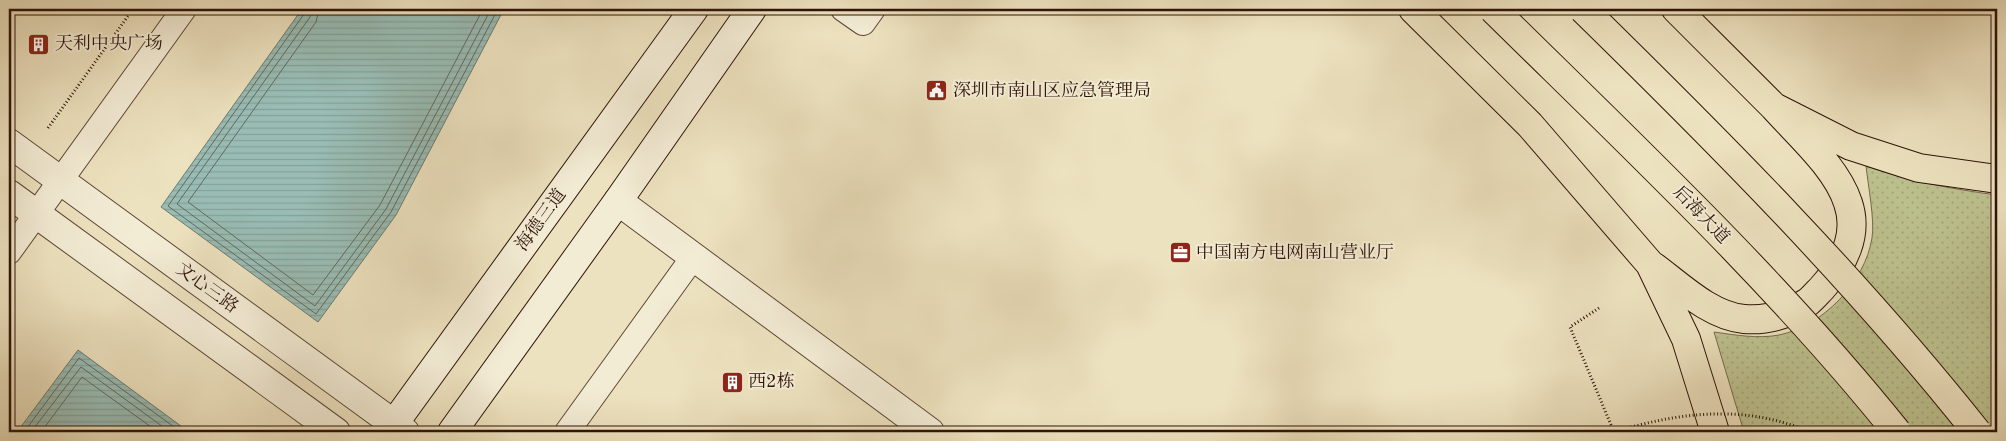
<svg xmlns="http://www.w3.org/2000/svg" width="2006" height="441" viewBox="0 0 2006 441" font-family="'Old Standard TT','Noto Serif SC',serif">
	<style>
		.grass { fill: url(#grass-dots); stroke: #766a4c }
		.water { fill: url(#water-rules); stroke: #6e7970 }
		.lines { fill: none; stroke-linecap: round; stroke-linejoin: round }
		.shore { stroke: #64685e; stroke-width: 1 }
		.lane-casing { stroke: #5e4736; stroke-width: 26 }
		.street-casing { stroke: #5e4736; stroke-width: 30 }
		.secondary-casing { stroke: #2e1308; stroke-width: 30 }
		.primary-casing { stroke: #2e1308; stroke-width: 30 }
		.path { stroke: #2e1308; stroke-width: 3; stroke-dasharray: 1 2.5; stroke-linecap: butt }
		.lane { stroke: #f3ecd5; stroke-width: 24 }
		.street { stroke: #f3ecd5; stroke-width: 28 }
		.secondary { stroke: #f3ecd5; stroke-width: 28 }
		.primary { stroke: #ede2bf; stroke-width: 28 }
		.primary-bridge-casing { stroke: #2e1308; stroke-width: 30; stroke-linecap: butt }
		.path-bridge { stroke: #2e1308; stroke-width: 3; stroke-dasharray: 1 2.5; stroke-linecap: butt }
		.primary-bridge { stroke: #ede2bf; stroke-width: 28 }
		.labels { text-anchor: middle; dominant-baseline: central; stroke-width: 4; stroke-linejoin: round; paint-order: stroke }
		.poi-label { font-size: 18px; fill: #2e1308; stroke: #f3ecd5; text-anchor: start }
		.street-label { font-size: 18px; fill: #2e1308; stroke: #f3ecd5 }
	</style>
	<defs>
		<pattern id="grass-dots" width="8" height="8" patternUnits="userSpaceOnUse" patternTransform="scale(1.25)"><rect width="8" height="8" fill="#bdc28f"/><path d="M2 2h.1M6 6h.1" fill="none" stroke="#a3a67a" stroke-width="1.8" stroke-linecap="round"/></pattern>
		<pattern id="water-rules" width="6" height="5" patternUnits="userSpaceOnUse" patternTransform="scale(1.25)"><rect width="6" height="5" fill="#99bdb5"/><path d="M0 2.5h6" fill="none" stroke="#84a29a"/></pattern>
	</defs>
	<rect width="100%" height="100%" fill="#ede2bf"/>
	<filter id="stains"><feTurbulence type="fractalNoise" baseFrequency=".004" numOctaves="4"/><feColorMatrix values="0 0 0 0 .2 0 0 0 0 .09 0 0 0 0 .02 0 0 0 .5 -.17"/></filter>
	<radialGradient id="worn" r=".72"><stop offset=".6" stop-color="#630" stop-opacity="0"/><stop offset="1" stop-color="#630" stop-opacity=".3"/></radialGradient>
	<path class="grass" d="M1866 166C1909 181 1951 189 1997 195V432H1744L1714 332C1735 335 1758 339 1779 335 1823 326 1865 282 1872 238 1875 221 1868 185 1866 166Z"/>
	<path class="water" d="M302 9H504L396 215 318 322 161 207Z
		M78 350 189 432H17Z"/>
	<g class="lines">
		<path class="shore" d="M306 9 304 14 168 206 316 314 391 212 498 9
			M312 9 310 17 177 204 315 306 386 209 491 9
			M319 9 316 22 188 202 313 295 380 205 483 9
			M24 432 79 358 181 432
			M31 432 81 367 170 432
			M41 432 82 377 158 432"/>
		<defs>
			<path id="lane" d="M843 9 863 23 873 9
				M9 252 184 9
				M567 432 694 256"/>
			<path id="street" d="M9 143 405 432
				M9 194 336 432
				M618 201 930 432"/>
			<path id="secondary" d="M388 432 694 9
				M452 432 618 201 752 9"/>
			<path id="primary" d="M1413 9 1530 125 1650 264 1686 339 1715 432
				M1676 9 1774 107 1851 146 1919 168 1997 179
				M1653 266C1679 285 1710 316 1744 319 1767 321 1789 314 1808 302 1813 298 1818 292 1822 288 1843 265 1859 235 1848 203 1837 168 1799 135 1774 107"/>
		</defs>
		<use href="#lane" class="lane-casing"/>
		<use href="#street" class="street-casing"/>
		<use href="#secondary" class="secondary-casing"/>
		<use href="#primary" class="primary-casing"/>
		<path class="path" d="M48 128 133 9
			M1599 308 1570 327 1614 432"/>
		<use href="#lane" class="lane"/>
		<use href="#street" class="street"/>
		<use href="#secondary" class="secondary"/>
		<use href="#primary" class="primary"/>
		<defs>
			<path id="primary-bridge" d="M1493 9C1632 146 1775 280 1897 432
				M1583 9C1721 144 1857 281 1977 432"/>
		</defs>
		<use href="#primary-bridge" class="primary-bridge-casing"/>
		<path class="path-bridge" d="M1614 432C1680 412 1745 404 1810 432"/>
		<use href="#primary-bridge" class="primary-bridge"/>
	</g>
	<defs>
		<symbol id="building-square" viewBox="-11 -11 22 22"><rect x="-9" y="-9" width="18" height="18" rx="4" fill="#8f2418" stroke="#f3ecd5"/><path d="M-4-6H4V6H1V3H-1V6H-4ZM-2.5-4.3h1.7v1.8h-1.7ZM.8-4.3h1.7v1.8H.8ZM-2.5-1h1.7V.8h-1.7ZM.8-1h1.7V.8H.8Z" fill="#fff"/></symbol>
		<symbol id="civic-square" viewBox="-11 -11 22 22"><rect x="-9" y="-9" width="18" height="18" rx="4" fill="#8f2418" stroke="#f3ecd5"/><path d="M-.6-6.5H3V-4.5H.6V-3L4-1V1h2V6H-6V1h2V-1L-.6-3ZM-1.2 2.5V6h2.4V2.5Z" fill="#fff"/></symbol>
		<symbol id="office-square" viewBox="-11 -11 22 22"><rect x="-9" y="-9" width="18" height="18" rx="4" fill="#8f2418" stroke="#f3ecd5"/><path d="M-6-3h4V-5.5h4V-3h4V5H-6ZM-1-4.5V-3h2v-1.5ZM-6 0V1H6V0Z" fill="#fff"/></symbol>
	</defs>
	<g fill-rule="evenodd">
		<use href="#building-square" x="26" y="32" width="25" height="25"/>
		<use href="#civic-square" x="924" y="78" width="25" height="25"/>
		<use href="#office-square" x="1168" y="240" width="25" height="25"/>
		<use href="#building-square" x="720" y="370" width="25" height="25"/>
	</g>
	<g class="labels">
		<g class="poi-label">
			<text x="55" y="44">天利中央广场</text>
			<text x="953" y="91">深圳市南山区应急管理局</text>
			<text x="1196" y="253">中国南方电网南山营业厅</text>
			<text x="748" y="382">西2栋</text>
		</g>
		<g class="street-label">
			<text transform="translate(1701 215) rotate(46)">后海大道</text>
			<text transform="translate(541 220) rotate(-54)">海德三道</text>
			<text transform="translate(207 288) rotate(36)">文心三路</text>
		</g>
	</g>
	<rect width="2006" height="441" fill="none" stroke="#ede2bf" stroke-width="30"/>
	<rect x="10" y="10" width="1986" height="421" fill="none" stroke="#2e1308" stroke-width="2.5"/>
	<rect x="15" y="15" width="1976" height="411" fill="none" stroke="#2e1308"/>
	<rect width="100%" height="100%" filter="url(#stains)"/>
	<rect width="100%" height="100%" fill="url(#worn)"/>
</svg>
